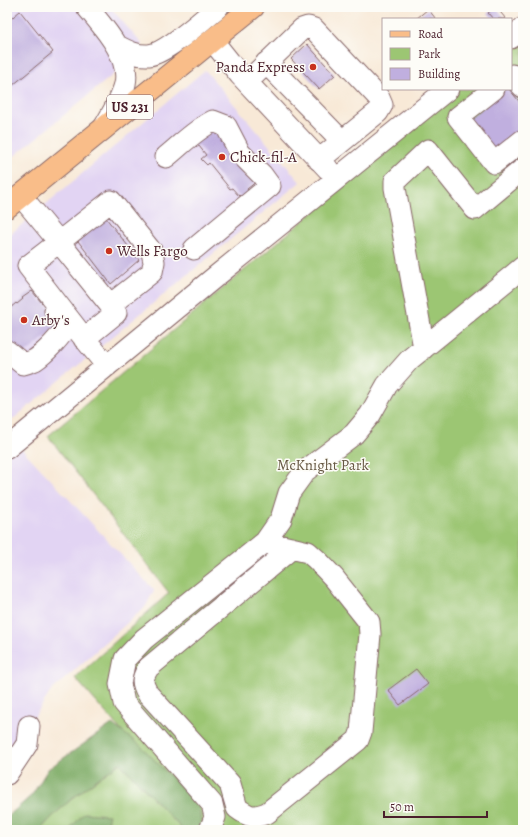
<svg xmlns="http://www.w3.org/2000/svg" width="530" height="837" viewBox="0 0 530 837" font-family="Alegreya,serif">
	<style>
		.built { fill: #e2d4f3 }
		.green { fill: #9cc673; stroke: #73724f }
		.forest { fill: #7dab65; stroke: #646548 }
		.building { fill: #c0afdf }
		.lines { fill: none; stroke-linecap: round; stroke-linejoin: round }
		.minor-casing { stroke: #876667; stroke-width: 23 }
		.major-casing { stroke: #876667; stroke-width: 24 }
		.minor { stroke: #fff; stroke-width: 21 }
		.major { stroke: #f9bd89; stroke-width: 22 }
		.poi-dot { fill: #c8321e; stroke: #fdfcf7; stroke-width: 1.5 }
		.labels { text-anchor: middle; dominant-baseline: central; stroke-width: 3; stroke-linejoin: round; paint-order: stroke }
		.shield { fill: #fdfcf7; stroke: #806168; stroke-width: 1 }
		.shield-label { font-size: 14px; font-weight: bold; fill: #4a1f2b }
		.poi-label { font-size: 15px; fill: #4a1f2b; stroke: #fdfcf7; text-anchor: start }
		.park-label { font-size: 15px; fill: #675944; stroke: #fdfcf7 }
	</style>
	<rect width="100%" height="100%" fill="#fdfcf7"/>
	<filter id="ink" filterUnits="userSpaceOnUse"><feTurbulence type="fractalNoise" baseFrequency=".025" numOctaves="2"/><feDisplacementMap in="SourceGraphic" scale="8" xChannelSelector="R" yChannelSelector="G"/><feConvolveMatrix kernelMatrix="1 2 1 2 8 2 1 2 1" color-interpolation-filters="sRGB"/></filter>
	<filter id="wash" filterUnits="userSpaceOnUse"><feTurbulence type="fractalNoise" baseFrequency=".012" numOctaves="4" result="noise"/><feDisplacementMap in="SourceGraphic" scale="16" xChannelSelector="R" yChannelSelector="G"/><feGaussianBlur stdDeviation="0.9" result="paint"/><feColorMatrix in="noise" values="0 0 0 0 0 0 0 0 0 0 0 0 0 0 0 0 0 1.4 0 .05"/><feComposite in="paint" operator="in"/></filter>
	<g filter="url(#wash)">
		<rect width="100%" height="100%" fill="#f8e9d7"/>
		<path class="built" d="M7 7H110L142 44 137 55 7 162Z
			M205 70 300 182 7 424V237Z
			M7 433 154 590 146 606 51 691 7 759Z"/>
		<path class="green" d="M523 35V830H209L75 678 169 593 48 436 459 89H511V46Z
			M120 763 183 830H40C63 803 92 783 120 763Z"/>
		<path class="forest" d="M112 724 141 746 199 806 202 830H183L120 763C92 783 63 803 40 830H7V817L32 795 48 769Z
			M84 813 109 815 105 830H69Z"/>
		<g id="blocks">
			<path class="building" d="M495 7H496L506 19H493L488 13Z
				M428 9 436 19H416Z
				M20 11 53 52 7 90V22Z
				M307 44 335 75 319 89 291 59Z
				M505 89H509L523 106V128L495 152 469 119Z
				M214 130 257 181 247 189 249 192 242 198 240 195 239 196 232 188 230 189 209 163 207 165 201 159 206 155 199 146 197 147 192 141Z
				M106 218 139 260 111 284 78 241Z
				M32 291 42 303 44 301 60 325 21 357 7 340V312L9 310V309L16 303 17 304 23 299 22 298Z
				M416 669 428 684 400 705 388 690Z"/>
		</g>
	</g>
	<g filter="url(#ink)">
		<use href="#blocks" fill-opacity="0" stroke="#876667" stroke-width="1"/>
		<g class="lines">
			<defs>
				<path id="minor" d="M87 7C103 27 131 56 125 84 121 100 111 115 103 129
					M511 38 523 28
					M212 40 240 75 328 169
					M116 45C127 51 137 56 149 55 167 53 203 19 218 7
					M266 63 342 141
					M511 76 512 75 523 87
					M247 82 302 29 308 27 314 29 379 98 382 105 378 112 319 160
					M494 89 458 117 494 163 523 140
					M166 157C182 144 195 130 213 121L226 126 240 153 262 175 270 186 194 249
					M21 196 59 242 28 266 80 333 107 366
					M84 339 116 313 110 305 59 242 111 201 152 252 154 262 152 272 110 305
					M424 348 395 188V181L428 150 475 209 523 169
					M7 351 23 364C26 363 31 362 35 360 44 354 63 335 67 325L55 311
					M7 448 215 277 448 89
					M265 542 308 552 317 560 334 578 369 622 370 634 361 732 358 740 267 813C253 818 249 817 237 808L230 784 148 694C141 682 142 679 148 668L292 548
					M7 774 27 744 29 726
					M210 830 215 817 212 804 124 703 120 684 125 659 144 639 265 542 281 519 289 493 305 471 354 434 370 415 387 385 410 359 523 267"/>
				<path id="major" d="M7 207 253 7"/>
			</defs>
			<use href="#minor" class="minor-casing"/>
			<use href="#major" class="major-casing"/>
			<use href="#minor" class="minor"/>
			<use href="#major" class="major"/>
		</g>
	</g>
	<g class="poi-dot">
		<circle cx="313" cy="67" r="4"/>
		<circle cx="222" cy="157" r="4"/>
		<circle cx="109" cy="251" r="4"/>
		<circle cx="24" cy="320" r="4"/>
	</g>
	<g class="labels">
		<rect class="shield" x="107" y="95" width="46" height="24" rx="3"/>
		<g class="shield-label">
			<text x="130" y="107">US 231</text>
		</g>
		<g class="poi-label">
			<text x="305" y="67" text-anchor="end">Panda Express</text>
			<text x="230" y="157">Chick-fil-A</text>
			<text x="117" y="251">Wells Fargo</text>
			<text x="32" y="320">Arby's</text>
		</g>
		<g class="park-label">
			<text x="323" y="465">McKnight Park</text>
		</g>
	</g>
	<rect width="530" height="837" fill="none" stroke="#fdfcf7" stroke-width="24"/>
	<rect x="382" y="18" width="130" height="72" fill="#fdfcf7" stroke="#b5a4a5"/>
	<rect x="390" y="31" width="20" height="6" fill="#f9bd89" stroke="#b5a4a5"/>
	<text x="418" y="38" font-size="12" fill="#4a1f2b">Road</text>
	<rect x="390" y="48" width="20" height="12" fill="#9cc673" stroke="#b5a4a5"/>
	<text x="418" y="58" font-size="12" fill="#4a1f2b">Park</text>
	<rect x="390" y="68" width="20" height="12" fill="#c0afdf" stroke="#b5a4a5"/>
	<text x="418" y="78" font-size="12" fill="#4a1f2b">Building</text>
	<path d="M384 811v6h103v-6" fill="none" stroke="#4a1f2b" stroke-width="2"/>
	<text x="390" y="811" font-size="12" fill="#4a1f2b" stroke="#fdfcf7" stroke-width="3" paint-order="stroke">50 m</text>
</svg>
